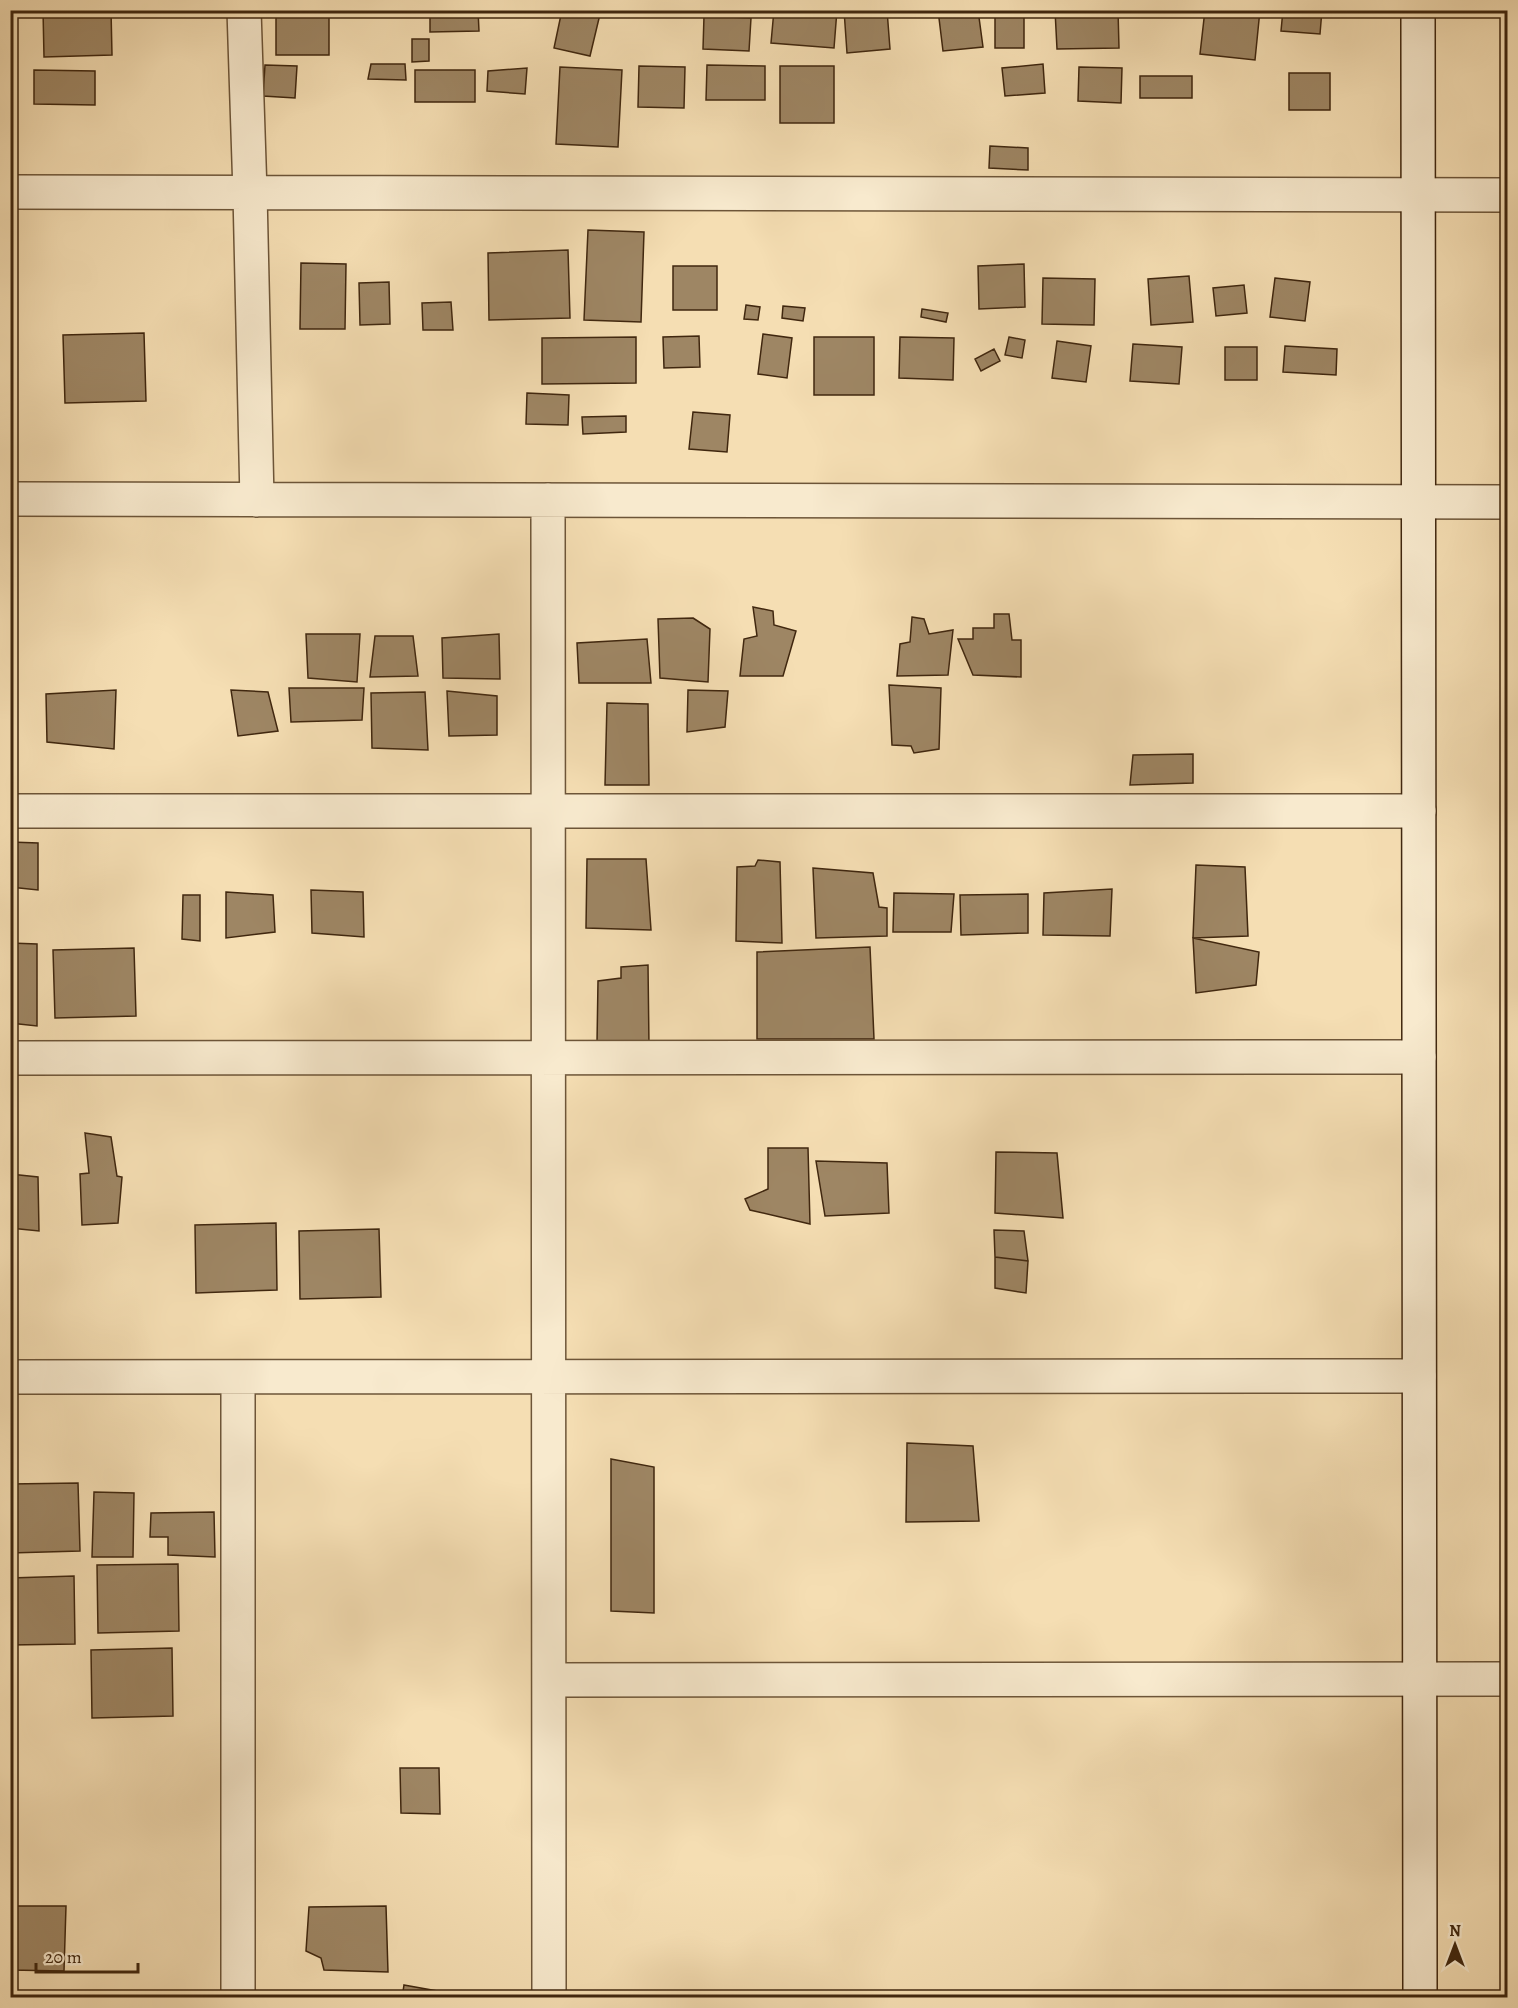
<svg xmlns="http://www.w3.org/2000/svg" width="1518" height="2008" viewBox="0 0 1518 2008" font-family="Alegreya,serif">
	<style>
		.building { fill: #9e8664; stroke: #40270f; stroke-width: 1.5 }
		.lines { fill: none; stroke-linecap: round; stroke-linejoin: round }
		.street-casing { stroke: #6d5538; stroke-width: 36 }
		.secondary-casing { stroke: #40270f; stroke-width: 36 }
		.street { stroke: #f8eace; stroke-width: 33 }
		.secondary { stroke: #f8eace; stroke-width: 33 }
	</style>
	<rect width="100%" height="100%" fill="#f5deb3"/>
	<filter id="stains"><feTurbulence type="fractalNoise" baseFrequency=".00333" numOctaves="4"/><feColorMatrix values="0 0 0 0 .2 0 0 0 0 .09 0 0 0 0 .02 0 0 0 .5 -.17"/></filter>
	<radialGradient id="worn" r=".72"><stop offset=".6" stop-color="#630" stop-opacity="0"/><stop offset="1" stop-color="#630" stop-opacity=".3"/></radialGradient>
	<path class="building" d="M43 10H111L112 55 44 57Z
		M276 10H329V55H276Z
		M430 10H478L479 31 430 32Z
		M562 10H601L590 56 554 48Z
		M774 10H837L834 48 771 43Z
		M844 10H887L890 49 847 53Z
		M938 10H978L983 47 943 51Z
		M995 10H1024V48H995Z
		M1055 10H1118L1119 48 1057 49Z
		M1205 10H1260L1255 60 1200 54Z
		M1283 10H1322L1320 34 1281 31Z
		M704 16 751 18 749 51 703 49Z
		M412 39H429V61L412 62Z
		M371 64H405L406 80 368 79Z
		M1043 64 1045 93 1005 96 1002 68Z
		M265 65 297 66 295 98 263 96Z
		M707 65 765 66V100H706Z
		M639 66 685 67 684 108 638 107Z
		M780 66H834V123H780Z
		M560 67 622 70 618 147 556 144Z
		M1079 67 1122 68 1121 103 1078 101Z
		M527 68 525 94 487 91 488 71Z
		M34 70 95 71V105L34 104Z
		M415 70H475V102H415Z
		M1289 73H1330V110H1289Z
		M1140 76H1192V98H1140Z
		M990 146 1028 148V170L989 168Z
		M588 230 644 232 641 322 584 320Z
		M568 250 570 318 489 320 488 253Z
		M301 263 346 264 345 329H300Z
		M1024 264 1025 307 979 309 978 266Z
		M673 266H717V310H673Z
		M1189 276 1193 322 1151 325 1148 279Z
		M1043 278 1095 279 1094 325 1042 324Z
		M1275 278 1310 282 1305 321 1270 317Z
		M389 282 390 324 360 325 359 283Z
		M1244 285 1247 313 1216 316 1213 288Z
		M451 302 453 330H423L422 303Z
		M746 305 760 307 758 320 744 319Z
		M783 306 805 308 803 321 782 318Z
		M922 309 948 313 946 322 921 317Z
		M144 333 146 401 65 403 63 335Z
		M763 334 792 338 787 378 758 374Z
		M699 336 700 367 664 368 663 337Z
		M636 337V383L542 384V338Z
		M814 337H874V395H814Z
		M900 337 954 338 953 380 899 378Z
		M1009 337 1025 340 1022 358 1005 355Z
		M1057 341 1091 346 1086 382 1052 378Z
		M1133 344 1182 347 1179 384 1130 381Z
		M1285 346 1337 349 1336 375 1283 372Z
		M1225 347H1257V380H1225Z
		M994 349 1000 361 981 371 975 359Z
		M527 393 569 395 568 425 526 424Z
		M693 412 730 415 727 452 689 449Z
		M626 416V432L583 434 582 417Z
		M753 607 773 611 774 625 796 631 783 676H740L744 639 757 636Z
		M994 614H1009L1012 640H1021V677L973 675 958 639H973V628H994Z
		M912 617 924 619 929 634 953 630 948 675 897 676 900 644 910 642Z
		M693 618 710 629 708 682 660 678 658 619Z
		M306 634H360L357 682 308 678Z
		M499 634 500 679 443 678 442 638Z
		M375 636H413L418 676 370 677Z
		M647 639 651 683H579L577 643Z
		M889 685 941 688 939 749 914 753 911 746 892 745Z
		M289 688H364L362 720 291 722Z
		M116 690 114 749 47 742 46 694Z
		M231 690 268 692 278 731 238 736Z
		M688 690 728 691 725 727 687 732Z
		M447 691 497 696V735L449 736Z
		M425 692 428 750 372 748 371 693Z
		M607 703 648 704 649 785H605Z
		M1193 754V783L1130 785 1133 755Z
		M10 842 38 843V890L10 887Z
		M587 859H646L651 930 586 928Z
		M758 860 780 862 782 943 736 941 737 867 755 866Z
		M1196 865 1245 867 1248 936 1193 938Z
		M813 868 873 873 879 907 887 908V936L816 938Z
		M1112 889 1110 936 1043 935 1044 893Z
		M311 890 363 892 364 937 312 933Z
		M226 892 273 895 275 932 226 938Z
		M894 893 954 894 951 932H893Z
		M1028 894V933L961 935 960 895Z
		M183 895H200V941L182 939Z
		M1502 905H1508V939H1502Z
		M1193 938 1259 952 1256 985 1196 993Z
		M10 943 37 944V1026L10 1023Z
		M870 947 874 1039H757V952Z
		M134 948 136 1016 55 1018 53 950Z
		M648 965 649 1045 597 1043 598 981 621 978V967Z
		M85 1133 111 1137 117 1176 122 1177 118 1223 82 1225 80 1174 89 1173Z
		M768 1148H808L810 1224 750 1210 745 1199 768 1189Z
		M996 1152 1057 1153 1063 1218 995 1213Z
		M816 1161 887 1163 889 1213 825 1216Z
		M10 1174 38 1177 39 1231 10 1228Z
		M276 1223 277 1290 196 1293 195 1225Z
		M379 1229 381 1297 300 1299 299 1231Z
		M994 1230 1024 1231 1028 1261 995 1257Z
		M995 1257 1028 1261 1026 1293 995 1288Z
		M907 1443 973 1446 979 1521 906 1522Z
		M611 1459 654 1467V1613L611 1611Z
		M78 1483 80 1551 10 1553V1484Z
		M94 1492 134 1493 133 1557H92Z
		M214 1512 215 1557 168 1555V1537H150L151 1513Z
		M178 1564 179 1631 98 1633 97 1565Z
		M74 1576 75 1644 10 1645V1578Z
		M172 1648 173 1716 92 1718 91 1650Z
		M400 1768H439L440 1814 401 1813Z
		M11 1906H66L64 1971 10 1970Z
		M386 1906 388 1972 324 1970 321 1958 306 1951 309 1907Z
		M404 1985 437 1991V1998H402Z"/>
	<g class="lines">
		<defs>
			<path id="street" d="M244 10 250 193 257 500
				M10 192 1508 195
				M10 499 1508 502
				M548 500 549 1998
				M10 811H1419
				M10 1058 1419 1057
				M10 1377 1419 1376
				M238 1377V1998
				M549 1680 1508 1679"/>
			<path id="secondary" d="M1418 10 1420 1998"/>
		</defs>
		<use href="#street" class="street-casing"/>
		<use href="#secondary" class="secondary-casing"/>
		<use href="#street" class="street"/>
		<use href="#secondary" class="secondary"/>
	</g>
	<rect width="1518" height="2008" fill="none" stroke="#f5deb3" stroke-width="36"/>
	<rect x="12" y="12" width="1494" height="1984" fill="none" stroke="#40270f" stroke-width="3"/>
	<rect x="18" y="18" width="1482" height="1972" fill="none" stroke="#40270f" stroke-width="1.5"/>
	<g transform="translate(1455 1945)" stroke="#f8eace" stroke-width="4.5" paint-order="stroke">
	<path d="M0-4.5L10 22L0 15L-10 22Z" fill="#40270f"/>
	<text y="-9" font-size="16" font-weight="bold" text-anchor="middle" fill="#40270f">N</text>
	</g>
	<path d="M36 1963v9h102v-9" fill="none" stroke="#40270f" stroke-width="3"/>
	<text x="45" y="1963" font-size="18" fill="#40270f" stroke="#f8eace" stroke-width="4.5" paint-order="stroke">20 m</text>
	<rect width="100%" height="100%" filter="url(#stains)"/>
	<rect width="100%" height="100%" fill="url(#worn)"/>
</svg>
